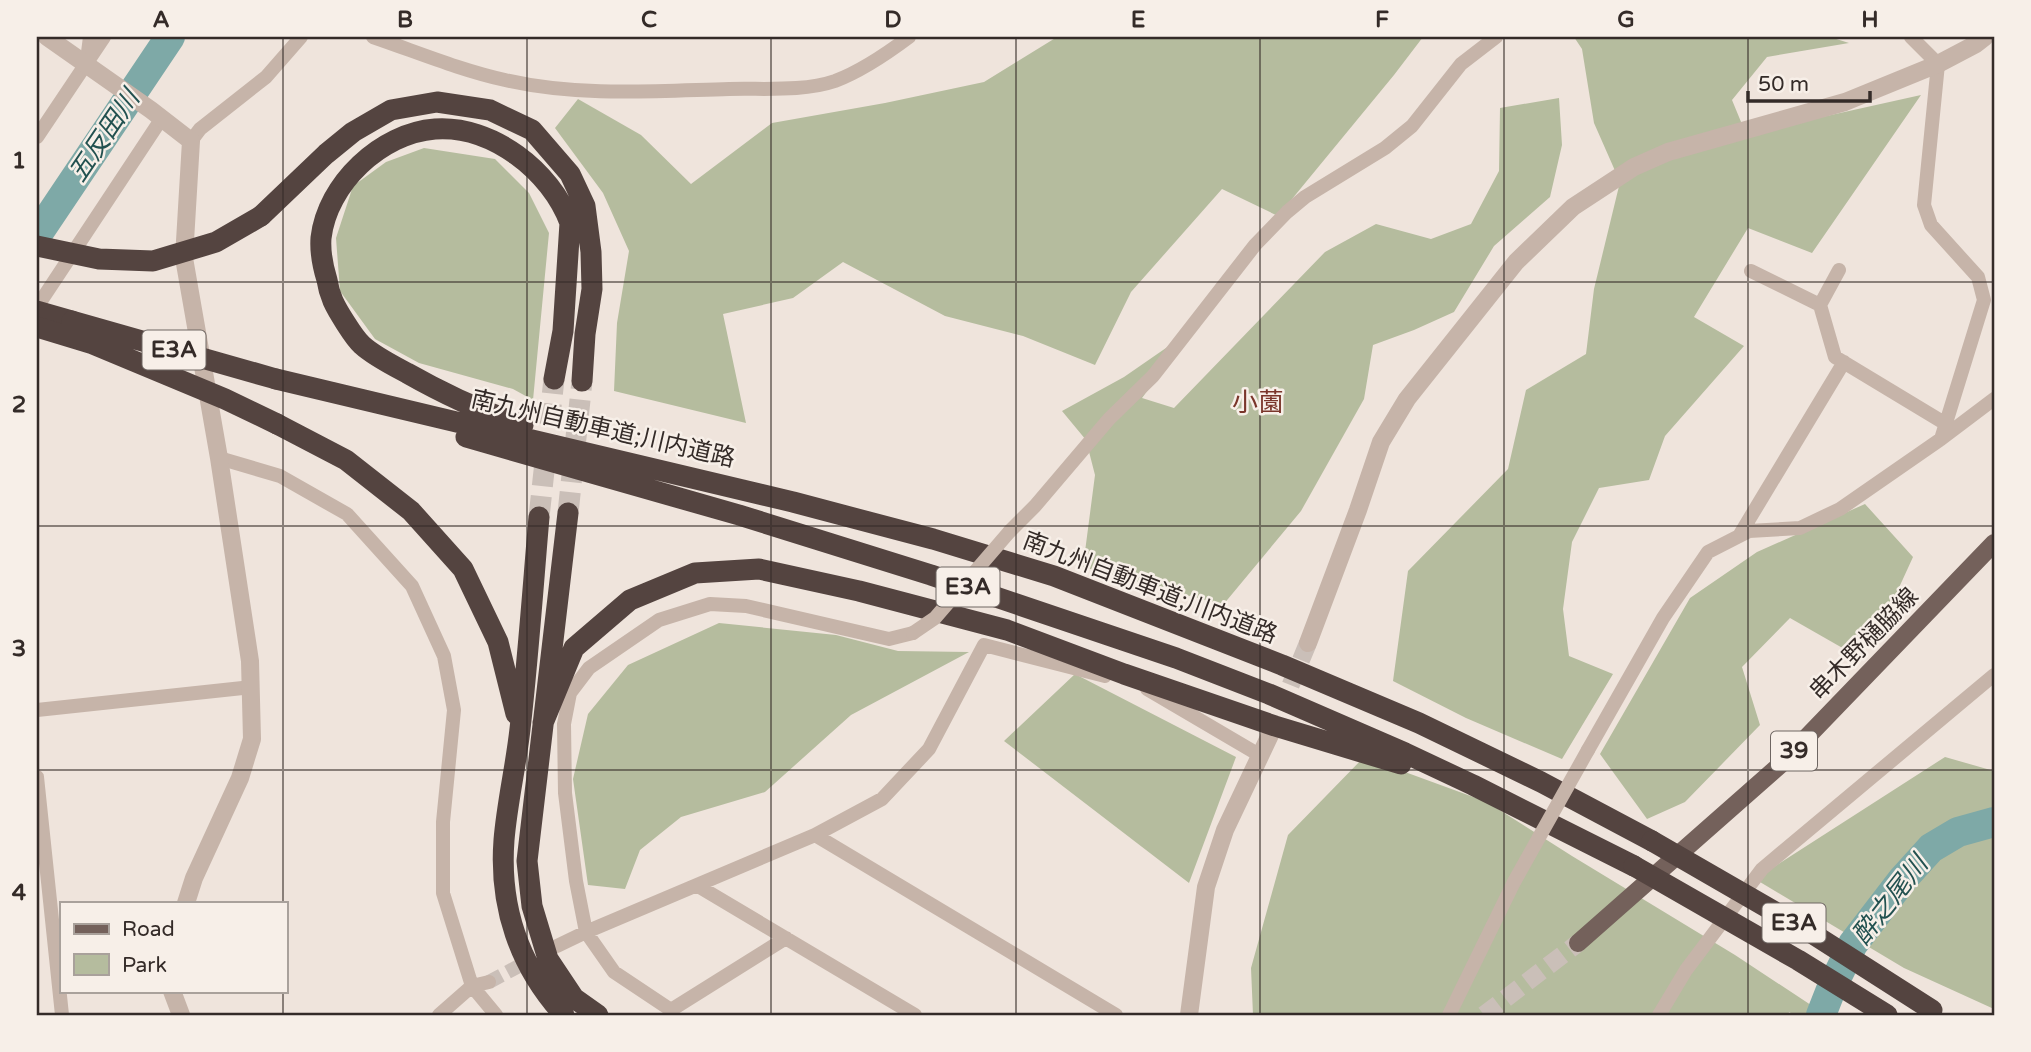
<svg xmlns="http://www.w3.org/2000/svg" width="2031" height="1052" viewBox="0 0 2031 1052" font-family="'Varela Round','Noto Sans JP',sans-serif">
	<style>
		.green { fill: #b5bc9e }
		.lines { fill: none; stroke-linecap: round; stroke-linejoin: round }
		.river { stroke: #7ea9a7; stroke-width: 30 }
		.minor-tunnel { stroke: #cabfb8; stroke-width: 14; stroke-dasharray: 14 7; stroke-linecap: butt }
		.tertiary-tunnel { stroke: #cabfb8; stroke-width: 18; stroke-dasharray: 18 9; stroke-linecap: butt }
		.primary-tunnel { stroke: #cabfb8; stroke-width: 18; stroke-dasharray: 18 9; stroke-linecap: butt }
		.motorway-tunnel { stroke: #cabfb8; stroke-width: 21; stroke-dasharray: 21 10; stroke-linecap: butt }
		.minor { stroke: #c6b4a9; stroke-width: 14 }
		.tertiary { stroke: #c6b4a9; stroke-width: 18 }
		.primary { stroke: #74615b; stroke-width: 18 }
		.motorway { stroke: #544440; stroke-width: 21 }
		.minor-bridge { stroke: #c6b4a9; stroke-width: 14 }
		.motorway-bridge { stroke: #544440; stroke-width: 21 }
		.grid { fill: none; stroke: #342b28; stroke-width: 2; stroke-opacity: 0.55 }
		.labels { text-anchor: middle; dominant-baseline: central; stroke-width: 5; stroke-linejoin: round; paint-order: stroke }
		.shield { fill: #f7efe8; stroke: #6e6662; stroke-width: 2 }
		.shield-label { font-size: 23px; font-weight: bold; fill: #342b28 }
		.street-label { font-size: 24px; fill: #342b28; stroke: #f7efe8 }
		.water-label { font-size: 26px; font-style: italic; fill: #225150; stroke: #f7efe8 }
		.neighbourhood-label { font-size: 26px; fill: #7a352a; stroke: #f7efe8 }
		.neatline { fill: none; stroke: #342b28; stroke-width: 2.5 }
		.grid-label { font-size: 23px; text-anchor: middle; font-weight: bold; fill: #342b28 }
	</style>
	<rect width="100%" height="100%" fill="#efe4dc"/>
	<path class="green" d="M1057 37H1423L1394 75 1278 216 1222 189 1131 292 1095 365 1023 336 945 316 843 262 793 298 723 314 746 423 614 391 617 323 629 251 603 193 555 128 578 99 641 135 691 184 772 123 885 103 984 82Z
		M1574 37H1830L1849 43 1767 57 1732 100 1746 134 1921 95 1812 253 1748 228 1694 317 1744 346 1665 436 1649 480 1599 488 1572 542 1563 609 1569 656 1613 674 1562 759 1466 718 1393 681 1408 571 1508 469 1526 390 1586 354 1594 289 1620 182 1594 123 1582 49Z
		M1559 98 1562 145 1550 197 1494 246 1454 312 1414 330 1373 345 1364 399 1301 511 1223 605 1083 567 1095 475 1086 440 1062 411 1124 377 1192 330 1142 398 1174 408 1325 252 1376 224 1431 239 1471 224 1499 171 1500 108Z
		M424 148 495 159 529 193 549 233 533 400 513 389 419 363 375 339 340 291 336 238 353 186 386 162Z
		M1865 504 1913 557 1886 616 1846 650 1790 618 1742 667 1760 725 1685 802 1647 819 1600 754 1690 598 1757 552Z
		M719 623 836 635 898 651 969 652 851 715 765 792 681 817 640 850 625 889 588 885 573 779 588 714 628 665Z
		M1075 674 1236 757 1189 883 1004 741Z
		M1364 757 1487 802 1572 856 1735 955 1826 1015H1791L1790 1012 1785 1015H1253L1251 968 1288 835Z
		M1945 757 1994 771V1009L1904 968 1755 879Z"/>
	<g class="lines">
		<path class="river" d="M37 235 170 37
			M1821 1015 1832 987 1853 944 1903 879 1931 848 1958 832 1994 822"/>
		<path class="minor-tunnel" d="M489 982 534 958"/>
		<path class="tertiary-tunnel" d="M1270 735 1308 643"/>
		<path class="primary-tunnel" d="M1484 1015 1578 943"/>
		<path class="motorway-tunnel" d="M568 513 582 381
			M539 517 554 379"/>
		<path class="minor" d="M373 37C417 52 460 70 505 80 578 97 655 91 729 89 763 88 803 92 835 81 859 72 889 52 909 37
			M1911 37 1938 64 1924 205 1931 225 1978 277 1984 300 1941 439
			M87 60 90 37
			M37 137 104 37
			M191 141 200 129 266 77 301 37
			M1839 270 1820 305 1835 357 1946 424
			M1751 271 1820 305
			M37 307 162 118
			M219 458 280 476 347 514 412 586 444 656 454 710 443 822V893L472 986 496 1015
			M1010 531 1035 506 1109 419 1153 376 1255 245 1287 212 1305 197 1385 148 1412 126 1461 64 1496 37
			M1739 536 1844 362
			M1147 689 1261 756
			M37 710 252 687
			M1588 750 1663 618 1708 552 1749 531 1800 528 1840 509 1941 439 1994 399
			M37 777 62 1015
			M815 835 1116 1015
			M698 886 915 1015
			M786 938 671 1010 614 972 586 932 576 881 565 793 564 724 570 693 589 668 659 620 710 604 746 606 889 639 913 633
			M557 946 586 932 815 835 882 799 929 749 984 645 1105 676
			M439 1015 472 986 489 982
			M1449 1015 1514 882
			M1659 1015 1686 970 1762 869 1994 675"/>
		<path class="tertiary" d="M47 37 151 110 191 141 184 258 219 458 250 661 252 739 240 778 194 878 186 903
			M1308 643 1358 510 1381 442 1407 399 1516 262 1573 207 1634 167 1668 152 1845 102 1938 64 1976 44 1985 37
			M172 991 181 1015
			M1189 1015 1206 887 1225 830 1270 735"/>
		<path class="primary" d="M1578 943 1780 765 1994 543"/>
		<path class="motorway" d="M261 216 326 154 353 132 391 110 437 102 490 110 532 130 570 174 585 206 591 252 592 289 585 334 582 381
			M37 311 72 321
			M276 379 793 502 933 539 1054 576 1282 665 1419 723 1541 782 1652 841
			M277 424 346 460 411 511 463 569 498 642 516 714
			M523 425C482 412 444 394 407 373 392 365 374 356 362 345 354 338 337 310 333 301 330 294 328 287 327 280 323 267 320 252 321 238 327 184 381 133 435 129 492 125 551 171 570 223L563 331 554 379
			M466 437 739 515 931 575 1176 658 1269 694 1405 753 1473 785 1634 866
			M568 513 527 861 532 906 548 959 574 998 598 1015
			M539 517C533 587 528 659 520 729 516 766 507 803 504 840 499 906 519 966 564 1015
			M543 723 574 648 630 600 695 573 759 569 859 591 1007 630 1124 674 1275 726 1401 764"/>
		<path class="minor-bridge" d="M913 633 935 618 1010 531
			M1514 882 1588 750"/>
		<path class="motorway-bridge" d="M37 246 99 259 153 261 216 242 261 216
			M72 321 276 379
			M37 327 93 344 225 399 277 424
			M1652 841 1813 934 1932 1010
			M1634 866 1798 960 1887 1015"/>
	</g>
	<path class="grid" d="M283 37V903M527 37V1015M771 37V1015M1016 37V1015M1260 37V1015M1504 37V1015M1748 37V1015M37 282H1994M37 526H1994M37 770H1994M283 991V1015"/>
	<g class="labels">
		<g class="shield">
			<rect x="142.5" y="330.5" width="63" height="39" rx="5"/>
			<rect x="936.5" y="567.5" width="63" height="39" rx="5"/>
			<rect x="1771" y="731.5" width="46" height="39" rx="5"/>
			<rect x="1762.5" y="903.5" width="63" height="39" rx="5"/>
		</g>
		<g class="shield-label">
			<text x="174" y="350">E3A</text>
			<text x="968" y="587">E3A</text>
			<text x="1794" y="751">39</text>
			<text x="1794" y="923">E3A</text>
		</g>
		<g class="street-label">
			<text transform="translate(603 429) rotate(13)">南九州自動車道;川内道路</text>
			<text transform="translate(1150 588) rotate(21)">南九州自動車道;川内道路</text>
			<text transform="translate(1864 644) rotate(-46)">串木野樋脇線</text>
		</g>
		<g class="water-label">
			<text transform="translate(104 136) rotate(-56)">五反田川</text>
			<text transform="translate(1890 900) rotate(-52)">酔之尾川</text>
		</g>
		<g class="neighbourhood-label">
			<text x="1258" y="402">小薗</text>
		</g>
	</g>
	<rect width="2031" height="1052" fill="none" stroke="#f7efe8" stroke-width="77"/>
	<rect x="60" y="902" width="228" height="91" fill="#f7efe8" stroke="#a9a19b" stroke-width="2"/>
	<rect x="74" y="924" width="35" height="10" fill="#74615b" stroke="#a9a19b" stroke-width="2"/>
	<text x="122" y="936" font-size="21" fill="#342b28">Road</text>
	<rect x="74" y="954" width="35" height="21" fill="#b5bc9e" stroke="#a9a19b" stroke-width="2"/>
	<text x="122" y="972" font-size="21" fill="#342b28">Park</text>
	<path d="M1748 91v10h122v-10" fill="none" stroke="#342b28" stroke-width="3.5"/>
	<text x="1758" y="91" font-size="21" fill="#342b28" stroke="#f7efe8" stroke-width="5" paint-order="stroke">50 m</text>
	<rect x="38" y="38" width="1955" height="976" class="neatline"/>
	<g class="grid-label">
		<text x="161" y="27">A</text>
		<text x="405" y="27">B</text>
		<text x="649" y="27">C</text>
		<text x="893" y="27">D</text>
		<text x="1138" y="27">E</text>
		<text x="1382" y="27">F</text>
		<text x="1626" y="27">G</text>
		<text x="1870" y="27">H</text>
		<text x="19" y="168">1</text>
		<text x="19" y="412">2</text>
		<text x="19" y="656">3</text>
		<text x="19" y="900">4</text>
	</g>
</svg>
